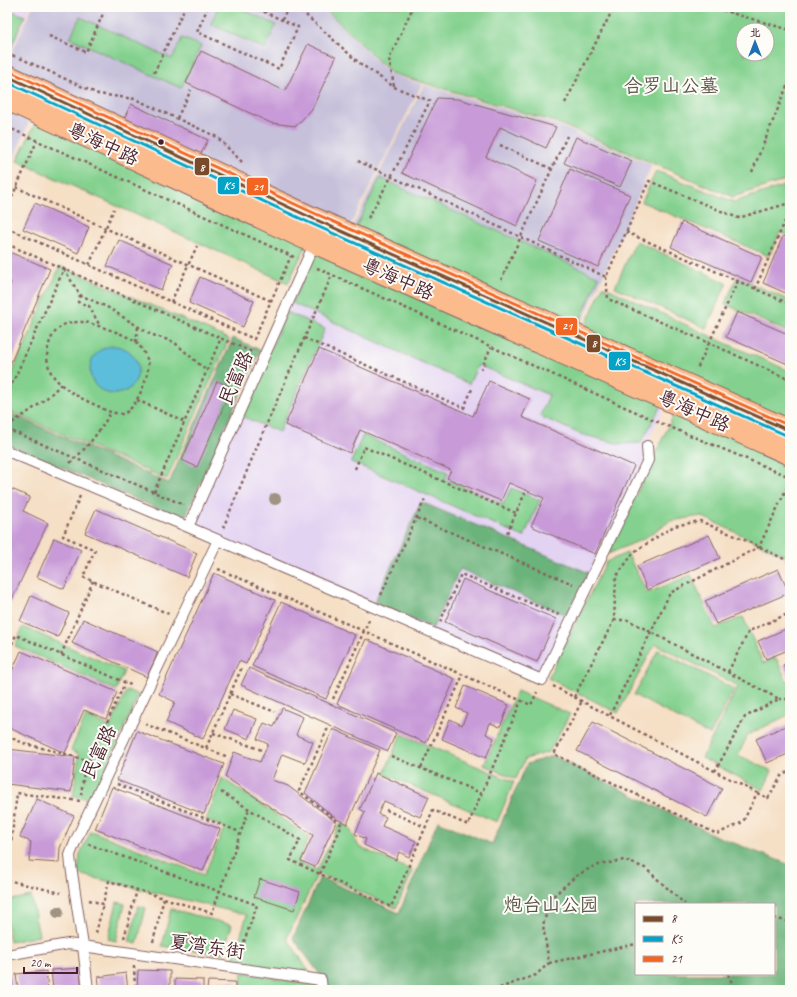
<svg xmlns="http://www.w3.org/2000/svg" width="797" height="997" viewBox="0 0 797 997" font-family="Caveat,'LXGW WenKai TC',sans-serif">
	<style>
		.built { fill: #e3d3f2 }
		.industrial { fill: #c6c0da }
		.green { fill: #84d18f; stroke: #67785d; fill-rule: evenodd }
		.forest { fill: #6bb37a; stroke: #5a6952; fill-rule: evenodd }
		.water { fill: #5dbedb; stroke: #546e83 }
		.building { fill: #c89bd8 }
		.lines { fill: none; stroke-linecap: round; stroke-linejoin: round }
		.service-casing { stroke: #866261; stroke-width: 12 }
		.trunk-casing { stroke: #866261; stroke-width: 24 }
		.path { stroke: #866261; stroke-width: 2.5; stroke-dasharray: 3 3; stroke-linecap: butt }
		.service { stroke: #fff; stroke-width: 10 }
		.trunk { stroke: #fbbb8d; stroke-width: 22 }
		.bus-1-casing { stroke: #fdfcf7; stroke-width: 6 }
		.bus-2-casing { stroke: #fdfcf7; stroke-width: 6 }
		.bus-3-casing { stroke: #fdfcf7; stroke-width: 6 }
		.bus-1 { stroke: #7a4b2a; stroke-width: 3 }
		.bus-2 { stroke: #04a2c6; stroke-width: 3 }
		.bus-3 { stroke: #f26522; stroke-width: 3 }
		.tree { fill: #a09381 }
		.bus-dot { fill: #4a1f2b; stroke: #fdfcf7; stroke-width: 1.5 }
		.labels { text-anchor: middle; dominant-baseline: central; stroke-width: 4; stroke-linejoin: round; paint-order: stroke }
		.park-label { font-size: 19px; fill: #5b5449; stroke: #fdfcf7 }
		.street-label { font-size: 19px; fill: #4a1f2b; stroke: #fdfcf7 }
		.line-badge { stroke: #fdfcf7; stroke-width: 1.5 }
		.badge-label { font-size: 11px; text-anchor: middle; font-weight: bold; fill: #fff }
	</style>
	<rect width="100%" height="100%" fill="#fdfcf7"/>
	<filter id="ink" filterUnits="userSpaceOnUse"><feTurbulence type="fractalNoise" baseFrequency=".025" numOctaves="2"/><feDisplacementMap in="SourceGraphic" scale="8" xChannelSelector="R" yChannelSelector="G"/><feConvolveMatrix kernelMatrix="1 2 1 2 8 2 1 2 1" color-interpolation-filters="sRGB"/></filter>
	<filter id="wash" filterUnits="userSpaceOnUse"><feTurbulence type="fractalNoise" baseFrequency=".012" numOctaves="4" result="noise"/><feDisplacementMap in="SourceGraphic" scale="16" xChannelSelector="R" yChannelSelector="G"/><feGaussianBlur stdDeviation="0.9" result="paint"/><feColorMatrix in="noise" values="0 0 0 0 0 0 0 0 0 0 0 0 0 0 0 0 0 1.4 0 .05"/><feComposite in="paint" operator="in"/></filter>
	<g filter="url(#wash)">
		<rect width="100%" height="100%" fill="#f5dfc5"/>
		<path class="built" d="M7 7H30L7 63Z
			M315 244 668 401 646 445V460L541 679 190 527Z"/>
		<path class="industrial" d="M32 7H322L390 74 422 84 347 232 7 74V65Z
			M424 85 555 124 652 165 577 334 349 233Z
			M7 102 33 113 7 175Z"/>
		<path class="green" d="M218 7H237L276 25 265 49 211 24Z
			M323 7H790V179L733 197 555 122 391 73ZM743 30H767V54H743Z
			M7 9 25 16 7 56Z
			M80 17 172 59 182 38 201 46 181 88 70 38Z
			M37 120 307 244 288 283 17 161Z
			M656 171 734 202 790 184V236L780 232 769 256 642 202Z
			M380 178 599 277 576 330 354 231Z
			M636 241 727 283 706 328 615 287Z
			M317 249 663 402 641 443 620 444 580 434 540 416 549 395 478 365 469 384 292 303Z
			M60 266 229 339 167 479 7 410V385Z
			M737 277 790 301V333L725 304Z
			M603 286 723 342 790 371V425L582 333Z
			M287 312 325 329 279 432 241 416Z
			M676 410 790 460V558L701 516 670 521 643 539 608 554Z
			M363 435 448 472 445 479 503 504 511 488 540 500 524 537 351 462Z
			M627 553 647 593 691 575 715 628 743 617 763 663 776 658 787 681 790 680V714L748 735 738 755 772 771 763 790 702 758 738 686 655 644 618 713 548 678 606 562Z
			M23 627 124 671 116 690 15 646Z
			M658 650 734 689 710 735 634 695Z
			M127 690 139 695 92 799 73 796 79 754 71 750 86 716 110 727Z
			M517 691 570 714 549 752 525 759 516 779 484 765Z
			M401 734 514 782 497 822 384 774Z
			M222 778 309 837 298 862 317 870 340 823 349 827 359 847 413 871 396 908 318 873 287 938 312 976 232 963 247 915 78 874 80 854 91 831 204 875 224 828 206 820Z
			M31 896 39 936 10 942 7 925V901Z
			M117 902 125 904 116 941 108 939Z
			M138 906 146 908 137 944 129 942Z
			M171 909 232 925 222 954 162 946Z
			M242 972 316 986V990H241Z"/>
		<path class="forest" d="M233 338 260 350 184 520 7 444V412L169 483Z
			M421 502 589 573 566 615 460 569 433 628 374 603Z
			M553 756 716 836 790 865V990H325L324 980 293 938 320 877 399 913 438 821 492 844 527 764ZM636 904H774V974H636Z"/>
		<path class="water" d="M90 370a24 24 0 1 1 48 0a24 24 0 1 1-48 0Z"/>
		<g id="blocks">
			<path class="building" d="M308 44 336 57 312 109 296 126 271 123 186 83 201 51 285 91Z
				M437 98 458 99 556 127 546 148 500 127 486 157 537 181 517 226 402 173Z
				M131 104 208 140 198 159 122 123Z
				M576 137 632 161 620 187 564 163Z
				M570 169 630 195 598 267 539 241Z
				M35 203 89 227 78 253 23 229Z
				M682 222 762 257 751 282 671 247Z
				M783 236 790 239V295L763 283Z
				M119 240 173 264 161 290 107 266Z
				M7 251 50 269 7 372V293L11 282 7 280Z
				M200 277 254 301 243 327 189 303Z
				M737 312 790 335V365L726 337Z
				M319 349 473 416 489 381 530 399 522 417 634 466 595 554 531 526 544 498 509 483 501 501 447 478 451 470 360 430 350 453 285 425Z
				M217 381 232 387 197 467 182 460Z
				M7 485 9 488 30 497 23 511 48 523 7 610V526L10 520 7 519Z
				M96 509 197 553 187 577 85 533Z
				M709 535 720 558 647 590 637 566Z
				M54 538 81 550 64 589 37 577Z
				M778 569 789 593 716 624 705 601Z
				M214 573 275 600 246 664 239 661 203 739 166 722 175 702 159 694Z
				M463 579 556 619 537 662 445 622Z
				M31 596 69 613 58 637 20 621Z
				M281 602 355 635 326 699 252 666Z
				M83 619 158 652 147 677 72 643Z
				M790 627V655L788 650 766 659 758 641Z
				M366 639 455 679 426 743 337 704Z
				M21 651 117 692 106 719 84 710 65 753 7 727V682Z
				M790 662V677L789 678 783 665Z
				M249 668 396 733 388 751 241 685Z
				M465 686 509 705 500 727 490 723 486 734 494 738 486 758 442 739 450 719 462 725 467 713 456 708Z
				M282 708 303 717 296 735 313 742 305 763 282 754 272 780 288 786 336 822 315 867 301 861 313 835 225 777 234 752 260 762 268 744 257 739 264 723 274 727Z
				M233 710 257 719 249 739 225 729Z
				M593 722 722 788 707 817 577 751Z
				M790 724V753L767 763 756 739Z
				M333 729 380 750 347 824 337 819 305 793Z
				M137 731 224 764 204 814 117 780Z
				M8 749 75 757 71 792 7 784V759Z
				M376 773 429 797 420 817 384 801 378 814 386 817 382 826 416 841 409 857 399 852 396 860 364 845 366 839 355 834 365 812 360 809Z
				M112 787 220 829 203 871 95 829Z
				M37 799 74 816 60 848 59 863 29 861 31 842 20 837Z
				M260 879 300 892 294 910 254 897Z
				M80 968 82 990H53L51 970Z
				M138 970 170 971V990H137Z
				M46 971 48 990H18L16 974Z
				M126 973 128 990H100L98 977Z
				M11 974 13 990H7V975Z
				M175 979 203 980V990H175Z
				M208 981 235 982V990H207Z"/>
		</g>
	</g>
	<g filter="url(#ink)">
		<use href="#blocks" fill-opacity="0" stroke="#866261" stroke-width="1"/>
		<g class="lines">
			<defs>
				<path id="service" d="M7 451 188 527 542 680 648 460 647 446
					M188 527 315 242
					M7 955 68 944 321 980 322 990
					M88 990 83 946 71 866 70 855 76 840 218 540"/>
				<path id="trunk" d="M7 76 312 218 790 431
					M7 100 18 104 305 238 790 454"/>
			</defs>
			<use href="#service" class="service-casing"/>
			<use href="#trunk" class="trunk-casing"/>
			<path class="path" d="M208 7 197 32 279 69 298 27 253 7
				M297 7 358 62 394 87 430 101 391 177 367 220
				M711 7 790 30
				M282 20 288 7
				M49 36 86 52 103 14
				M7 53 16 57
				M20 58 98 94 135 99 217 137 242 162
				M154 73 185 7
				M394 86 389 59 413 7
				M565 103 614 7
				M177 118 191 90
				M7 127 294 257
				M500 145 552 169
				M358 161 606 277 649 181 738 218 790 203
				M752 172 790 79
				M16 187 105 228 271 301
				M7 208 37 141
				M7 228 254 339 291 256
				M626 232 790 304
				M7 244 252 352
				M89 265 114 209
				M317 268 658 422 790 477
				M64 269 80 295 107 307 150 334 174 342 207 371
				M606 277 608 299 709 343 697 369
				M501 280 567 136
				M738 281 709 343 790 380
				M755 289 790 210
				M80 295 78 302 89 306 100 326
				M171 302 197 246
				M86 322C98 326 131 335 139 345 142 349 146 356 148 361 151 373 136 410 123 414 120 414 114 413 111 412 107 411 103 409 100 407 84 400 65 391 54 377 41 361 47 330 68 323 73 322 80 322 86 322Z
				M304 338 464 408 472 389
				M136 342 138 327
				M481 370 491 347
				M7 395 64 269
				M137 400 185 422
				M7 426C27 413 45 402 61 384
				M7 429 184 505
				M70 463C87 448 100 431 111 412
				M355 469 364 447 516 513
				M154 492 221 338
				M80 496 63 536 95 550 83 577 169 614
				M417 518 573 584
				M223 528 264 430 332 275
				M507 533 525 493
				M218 569 364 631 531 705 537 692
				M381 595 425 499
				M614 620H628L779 699 745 717 715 771
				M440 622 461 574 559 615
				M7 655 16 635 133 686
				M61 655 93 581
				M728 672 749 631 790 613
				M553 686C621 722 689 758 757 793L743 822 717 834 554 754 582 701
				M230 694 275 712
				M574 697 614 620 616 577 634 552 674 526 700 521 754 544 790 562
				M333 699 369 620
				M779 699H790
				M610 715 670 593 759 547 790 481
				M145 724 228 757
				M213 733 262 750
				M7 736 26 744 65 754 89 761
				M206 748 242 667
				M391 756 481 793
				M421 768 463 675
				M117 784 240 832
				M221 792 300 840 290 860 391 907 433 810 468 825 521 701
				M757 793 768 798 781 776 790 771
				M81 795 84 772 125 683
				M386 810 425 827
				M88 844 257 905 239 956
				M320 874 342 825 299 791 328 728
				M7 876 17 793 80 801
				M7 880 61 893
				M89 900 103 904 109 881 212 913 249 809
				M774 918 790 922
				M96 933 103 904
				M124 938 137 890
				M153 942 164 898
				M549 963 636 944
				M134 966 135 990
				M728 974 735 990
				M494 990 536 975 549 963 543 925 551 898 576 876 594 866 624 860 645 868 685 904"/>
			<use href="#service" class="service"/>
			<use href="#trunk" class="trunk"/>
			<defs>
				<path id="bus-1" d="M7 76 312 218 790 431"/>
				<path id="bus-2" d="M7 82 310 223 788 436"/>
				<path id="bus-3" d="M9 71 314 213 790 426"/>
			</defs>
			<use href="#bus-1" class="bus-1-casing"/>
			<use href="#bus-2" class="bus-2-casing"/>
			<use href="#bus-3" class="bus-3-casing"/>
			<use href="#bus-1" class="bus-1"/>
			<use href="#bus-2" class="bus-2"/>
			<use href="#bus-3" class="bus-3"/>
		</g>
		<g class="tree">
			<circle cx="275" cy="499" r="6"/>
			<circle cx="58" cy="912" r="6"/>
			<circle cx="188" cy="938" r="6"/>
		</g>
	</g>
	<circle class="bus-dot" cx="161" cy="142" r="3.5"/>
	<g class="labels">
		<g class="park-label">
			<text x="671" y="86">合罗山公墓</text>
			<text x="551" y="905">炮台山公园</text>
		</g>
		<g class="street-label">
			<text transform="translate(103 144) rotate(25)">粤海中路</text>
			<text transform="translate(398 279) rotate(24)">粤海中路</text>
			<text transform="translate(236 378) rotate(-66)">民富路</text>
			<text transform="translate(694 411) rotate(24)">粤海中路</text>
			<text transform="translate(99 752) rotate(-65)">民富路</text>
			<text transform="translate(207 947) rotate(8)">夏湾东街</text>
		</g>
	</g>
	<g class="line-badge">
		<rect x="194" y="157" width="16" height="19" rx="4" fill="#7a4b2a"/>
		<rect x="217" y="176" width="23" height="19" rx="4" fill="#04a2c6"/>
		<rect x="246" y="177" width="23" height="19" rx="4" fill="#f26522"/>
		<rect x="555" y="317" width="23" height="19" rx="4" fill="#f26522"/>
		<rect x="586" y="334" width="15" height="19" rx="4" fill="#7a4b2a"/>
		<rect x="608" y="351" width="23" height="20" rx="4" fill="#04a2c6"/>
	</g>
	<g class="badge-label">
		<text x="202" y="171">8</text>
		<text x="229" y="189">K5</text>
		<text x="258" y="191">21</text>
		<text x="567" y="330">21</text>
		<text x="594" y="347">8</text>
		<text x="620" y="365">K5</text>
	</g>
	<rect width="797" height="997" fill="none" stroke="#fdfcf7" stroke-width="24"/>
	<rect x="635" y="903" width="140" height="72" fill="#fdfcf7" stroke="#b5a4a5"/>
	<rect x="643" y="916" width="20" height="6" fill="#7a4b2a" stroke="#b5a4a5"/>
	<text x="671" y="923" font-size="12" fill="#4a1f2b">8</text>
	<rect x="643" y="936" width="20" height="6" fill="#04a2c6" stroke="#b5a4a5"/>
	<text x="671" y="943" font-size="12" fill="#4a1f2b">K5</text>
	<rect x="643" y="956" width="20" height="6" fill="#f26522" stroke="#b5a4a5"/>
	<text x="671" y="963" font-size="12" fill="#4a1f2b">21</text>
	<g transform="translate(755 42)"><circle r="19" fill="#fdfcf7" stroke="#b5a4a5"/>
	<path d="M0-3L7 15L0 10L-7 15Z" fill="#1f6fb2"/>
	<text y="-6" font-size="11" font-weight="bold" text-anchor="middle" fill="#4a1f2b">北</text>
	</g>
	<path d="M24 967v6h53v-6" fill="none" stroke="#4a1f2b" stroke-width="2"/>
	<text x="30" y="967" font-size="12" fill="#4a1f2b" stroke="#fdfcf7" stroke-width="3" paint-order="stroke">20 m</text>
</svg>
